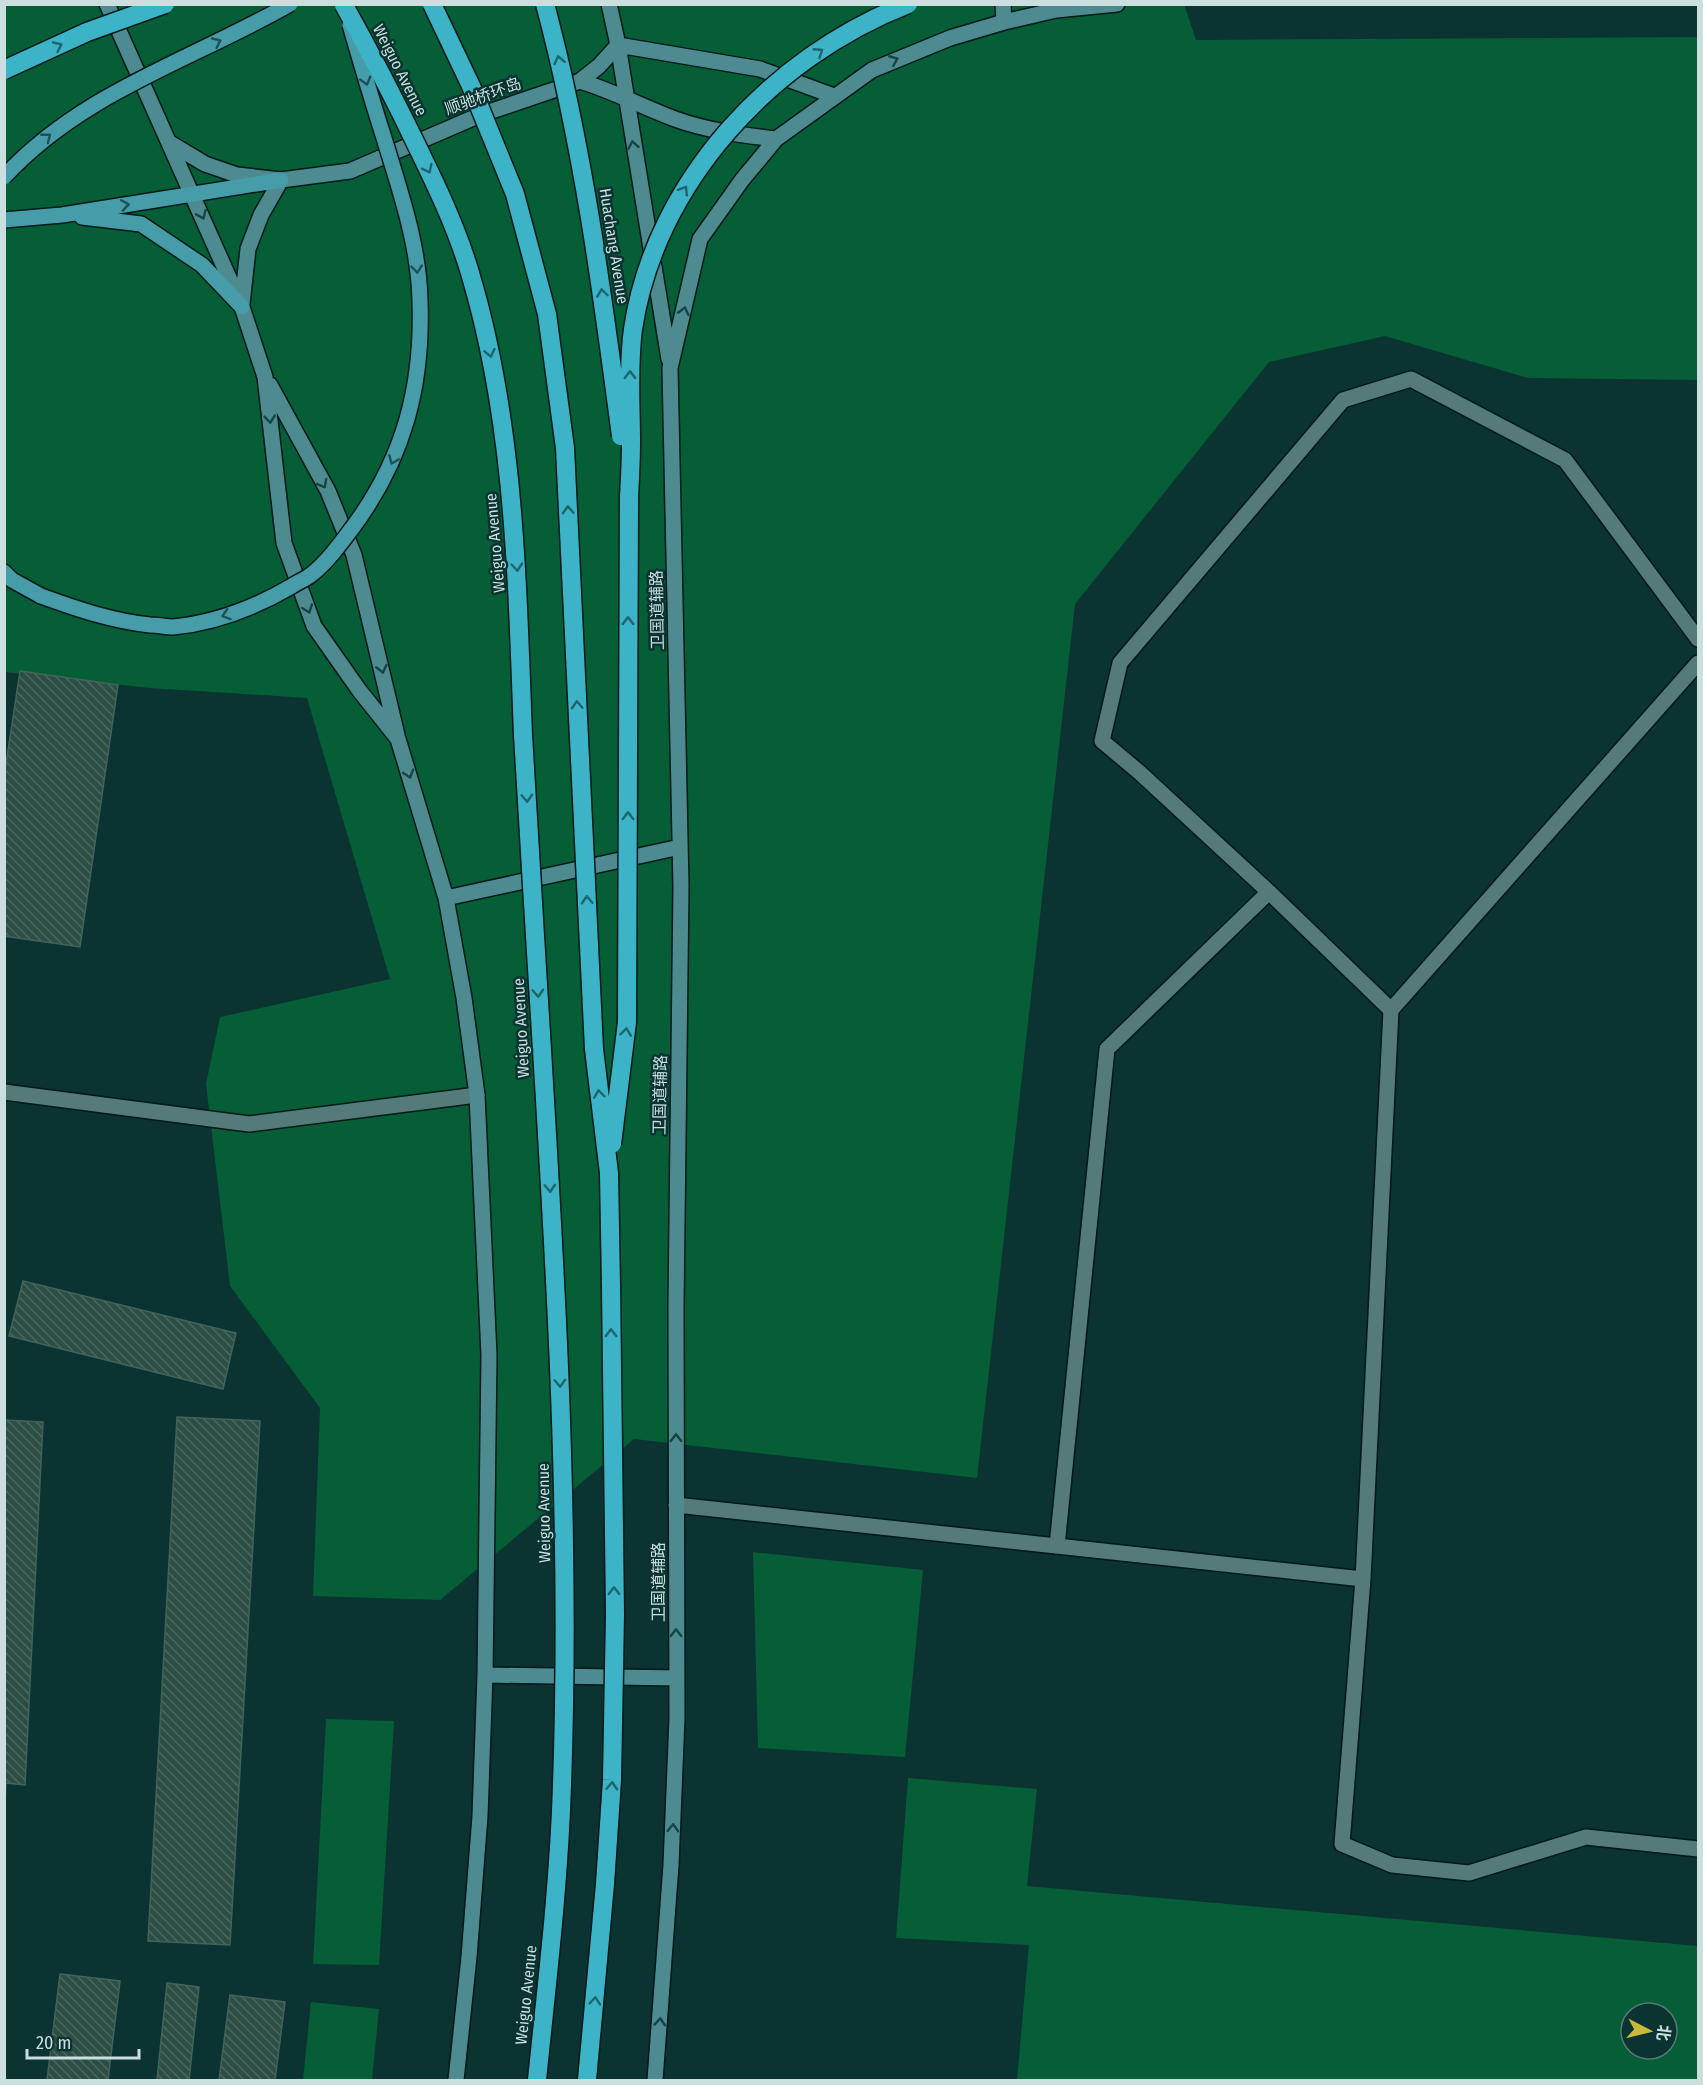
<svg xmlns="http://www.w3.org/2000/svg" width="1703" height="2085" viewBox="0 0 1703 2085" font-family="'Fira Sans Condensed','Noto Sans SC',sans-serif">
	<style>
		.green { fill: #055e36; fill-rule: evenodd }
		.building { fill: url(#building-back-hatch); stroke: #41645a; stroke-width: 1.5 }
		.lines { fill: none; stroke-linecap: round; stroke-linejoin: round }
		.lane-casing { stroke: #001919; stroke-width: 18 }
		.street-casing { stroke: #001919; stroke-width: 18 }
		.secondary-casing { stroke: #001919; stroke-width: 18 }
		.primary-casing { stroke: #001919; stroke-width: 18 }
		.lane { stroke: #547a79; stroke-width: 15 }
		.street { stroke: #547a79; stroke-width: 15 }
		.secondary { stroke: #4d8b90; stroke-width: 15 }
		.primary { stroke: #469ca8; stroke-width: 15 }
		.primary-bridge-casing { stroke: #001919; stroke-width: 18; stroke-linecap: butt }
		.highway-bridge-casing { stroke: #001919; stroke-width: 21; stroke-linecap: butt }
		.primary-bridge { stroke: #469ca8; stroke-width: 15 }
		.highway-bridge { stroke: #3db3c7; stroke-width: 18 }
		.oneway { stroke: #1c5255 }
		.oneway2 { stroke: #1e666e }
		.oneway3 { stroke: #174545 }
		.labels { text-anchor: middle; dominant-baseline: central; stroke-width: 5; stroke-linejoin: round; paint-order: stroke }
		.street-label { font-size: 16px; fill: #cadfde; stroke: #0a3332 }
	</style>
	<defs>
		<pattern id="building-back-hatch" width="6" height="6" patternUnits="userSpaceOnUse" patternTransform="scale(1.5)"><rect width="6" height="6" fill="#2c4e45"/><path d="M-1 5l2 2M0 0l6 6M5-1l2 2" fill="none" stroke="#49675f"/></pattern>
	</defs>
	<rect width="100%" height="100%" fill="#0a3332"/>
	<path class="green" d="M1184 4 1196 40 1698 37V380L1528 378 1385 336 1269 362 1075 604 977 1478 634 1439 440 1600 313 1596 320 1408 230 1286 206 1084 220 1017 390 979 307 698 150 688 5 672V5Z
		M753 1552 923 1570 905 1757 758 1748Z
		M326 1719 394 1721 379 1965 313 1964Z
		M908 1778 1037 1789 1027 1886 1698 1946V2080H1017L1029 1945 896 1938ZM1631 2013H1667V2049H1631Z
		M311 2002 379 2009 372 2080H303Z"/>
	<path class="building" d="M20 671 118 685 80 947 4 936V777Z
		M23 1281 236 1333 223 1389 9 1336Z
		M177 1417 260 1421 230 1945 148 1941Z
		M4 1420 43 1422 25 1785 6 1783 4 1821Z
		M60 1974 120 1981 108 2080H47Z
		M167 1983 199 1987 189 2080H157Z
		M230 1995 285 2002 275 2080H219Z"/>
	<g class="lines">
		<defs>
			<path id="lane" d="M1269 892 1391 1010
				M4 1092 249 1124 477 1095
				M1057 1546 1107 1049 1269 892 1139 772 1102 741 1120 663 1343 400 1411 379 1565 460 1698 639"/>
			<path id="street" d="M676 1505 1363 1579 1391 1010 1698 663
				M1363 1579 1342 1844 1392 1865 1469 1873 1586 1837 1698 1849"/>
			<path id="secondary" d="M107 4 242 307 265 377 284 543 314 626 359 690 398 739 446 898 464 998 477 1095 489 1355 485 1675 480 1816 469 1957 456 2080
				M609 4 618 45 669 359
				M1003 4 1004 22
				M618 45 760 69 834 96
				M580 81C613 91 643 107 675 119 708 131 742 135 776 139
				M170 143 205 164 237 175 281 180 350 171 480 115 580 81 599 66 618 45
				M242 304 248 249 261 215 281 180
				M270 385 328 491 354 555 397 735
				M446 898 680 847
				M485 1675 677 1678
				M655 2080 671 1865 677 1718 676 1307 681 886 670 368 700 239 742 180 776 139 872 70 950 38 1004 22 1056 10 1117 4"/>
			<path id="primary" d="M82 217 141 224 202 265 242 307
				M4 220 62 215 281 180
				M4 572 12 580 41 596"/>
		</defs>
		<use href="#lane" class="lane-casing"/>
		<use href="#street" class="street-casing"/>
		<use href="#secondary" class="secondary-casing"/>
		<use href="#primary" class="primary-casing"/>
		<use href="#lane" class="lane"/>
		<use href="#street" class="street"/>
		<use href="#secondary" class="secondary"/>
		<use href="#primary" class="primary"/>
		<defs>
			<path id="primary-bridge" d="M4 177C82 92 192 60 290 4
				M41 596C77 609 112 621 150 625 158 625 166 627 173 627 215 623 256 607 292 586 298 582 306 579 312 574 328 561 341 543 353 527 404 458 423 386 420 301 419 245 400 191 384 138 372 101 361 63 350 25"/>
			<path id="highway-bridge" d="M432 4 471 86 515 194 547 314 565 448 594 1049 609 1173 611 1286 615 1614 612 1780 605 1884 587 2080
				M545 4C583 146 602 291 621 436
				M344 5C370 52 394 98 417 146 437 187 457 229 470 273 515 423 517 580 523 735 525 774 528 813 530 852 548 1162 573 1473 562 1785 559 1884 547 1982 537 2080
				M4 70 87 32 165 4
				M612 1144 627 1022 629 497C630 479 631 461 631 442 631 405 628 367 633 329 655 182 772 57 908 4"/>
		</defs>
		<use href="#primary-bridge" class="primary-bridge-casing"/>
		<use href="#highway-bridge" class="highway-bridge-casing"/>
		<use href="#primary-bridge" class="primary-bridge"/>
		<use href="#highway-bridge" class="highway-bridge"/>
	</g>
	<defs><path id="oneway-chevron" d="M-2-3.5L2.5 0L-2 3.5" fill="none" stroke-width="1.6" stroke-linecap="round" stroke-linejoin="round" transform="scale(1.5)"/></defs>
	<g class="oneway">
		<use href="#oneway-chevron" transform="translate(217 42) rotate(-25)"/>
		<use href="#oneway-chevron" transform="translate(366 81) rotate(74)"/>
		<use href="#oneway-chevron" transform="translate(47 137) rotate(-39)"/>
		<use href="#oneway-chevron" transform="translate(125 205) rotate(-9)"/>
		<use href="#oneway-chevron" transform="translate(417 269) rotate(84)"/>
		<use href="#oneway-chevron" transform="translate(393 460) rotate(113)"/>
		<use href="#oneway-chevron" transform="translate(226 615) rotate(162)"/>
	</g>
	<g class="oneway2">
		<use href="#oneway-chevron" transform="translate(58 46) rotate(-25)"/>
		<use href="#oneway-chevron" transform="translate(819 52) rotate(-33)"/>
		<use href="#oneway-chevron" transform="translate(559 60) rotate(-102)"/>
		<use href="#oneway-chevron" transform="translate(428 169) rotate(64)"/>
		<use href="#oneway-chevron" transform="translate(684 190) rotate(-58)"/>
		<use href="#oneway-chevron" transform="translate(602 293) rotate(-98)"/>
		<use href="#oneway-chevron" transform="translate(490 353) rotate(78)"/>
		<use href="#oneway-chevron" transform="translate(630 375) rotate(-89)"/>
		<use href="#oneway-chevron" transform="translate(568 510) rotate(-93)"/>
		<use href="#oneway-chevron" transform="translate(517 567) rotate(85)"/>
		<use href="#oneway-chevron" transform="translate(628 621) rotate(-90)"/>
		<use href="#oneway-chevron" transform="translate(577 705) rotate(-93)"/>
		<use href="#oneway-chevron" transform="translate(527 798) rotate(87)"/>
		<use href="#oneway-chevron" transform="translate(628 816) rotate(-90)"/>
		<use href="#oneway-chevron" transform="translate(587 900) rotate(-93)"/>
		<use href="#oneway-chevron" transform="translate(538 993) rotate(87)"/>
		<use href="#oneway-chevron" transform="translate(626 1032) rotate(-83)"/>
		<use href="#oneway-chevron" transform="translate(599 1094) rotate(-97)"/>
		<use href="#oneway-chevron" transform="translate(550 1188) rotate(87)"/>
		<use href="#oneway-chevron" transform="translate(611 1333) rotate(-91)"/>
		<use href="#oneway-chevron" transform="translate(560 1383) rotate(88)"/>
		<use href="#oneway-chevron" transform="translate(614 1591) rotate(-91)"/>
		<use href="#oneway-chevron" transform="translate(612 1786) rotate(-87)"/>
		<use href="#oneway-chevron" transform="translate(595 2001) rotate(-85)"/>
	</g>
	<g class="oneway3">
		<use href="#oneway-chevron" transform="translate(894 60) rotate(-22)"/>
		<use href="#oneway-chevron" transform="translate(633 145) rotate(-100)"/>
		<use href="#oneway-chevron" transform="translate(202 215) rotate(66)"/>
		<use href="#oneway-chevron" transform="translate(684 311) rotate(-77)"/>
		<use href="#oneway-chevron" transform="translate(270 419) rotate(84)"/>
		<use href="#oneway-chevron" transform="translate(323 484) rotate(62)"/>
		<use href="#oneway-chevron" transform="translate(308 609) rotate(70)"/>
		<use href="#oneway-chevron" transform="translate(382 669) rotate(77)"/>
		<use href="#oneway-chevron" transform="translate(409 774) rotate(73)"/>
		<use href="#oneway-chevron" transform="translate(676 1438) rotate(-90)"/>
		<use href="#oneway-chevron" transform="translate(676 1633) rotate(-90)"/>
		<use href="#oneway-chevron" transform="translate(673 1828) rotate(-88)"/>
		<use href="#oneway-chevron" transform="translate(660 2022) rotate(-86)"/>
	</g>
	<g class="labels">
		<g class="street-label">
			<text transform="translate(400 70) rotate(63)">Weiguo Avenue</text>
			<text transform="translate(483 96) rotate(-20)">顺驰桥环岛</text>
			<text transform="translate(614 246) rotate(81)">Huachang Avenue</text>
			<text transform="translate(495 543) rotate(-95)">Weiguo Avenue</text>
			<text transform="translate(657 610) rotate(-91)">卫国道辅路</text>
			<text transform="translate(521 1028) rotate(-93)">Weiguo Avenue</text>
			<text transform="translate(660 1095) rotate(-89)">卫国道辅路</text>
			<text transform="translate(544 1513) rotate(-91)">Weiguo Avenue</text>
			<text transform="translate(658 1582) rotate(-90)">卫国道辅路</text>
			<text transform="translate(526 1995) rotate(-84)">Weiguo Avenue</text>
		</g>
	</g>
	<rect width="1703" height="2085" fill="none" stroke="#cadfde" stroke-width="12"/>
	<g transform="translate(1649 2031) rotate(97)"><circle r="28" fill="#0a3332" stroke="#577877" stroke-width="1.5"/>
	<path d="M0-4.5L10 22L0 15L-10 22Z" fill="#cbb939"/>
	<text y="-9" font-size="16" font-weight="bold" text-anchor="middle" fill="#cadfde">北</text>
	</g>
	<path d="M27 2049v9h112v-9" fill="none" stroke="#cadfde" stroke-width="3"/>
	<text x="36" y="2049" font-size="18" fill="#cadfde" stroke="#0a3332" stroke-width="4.5" paint-order="stroke">20 m</text>
</svg>
